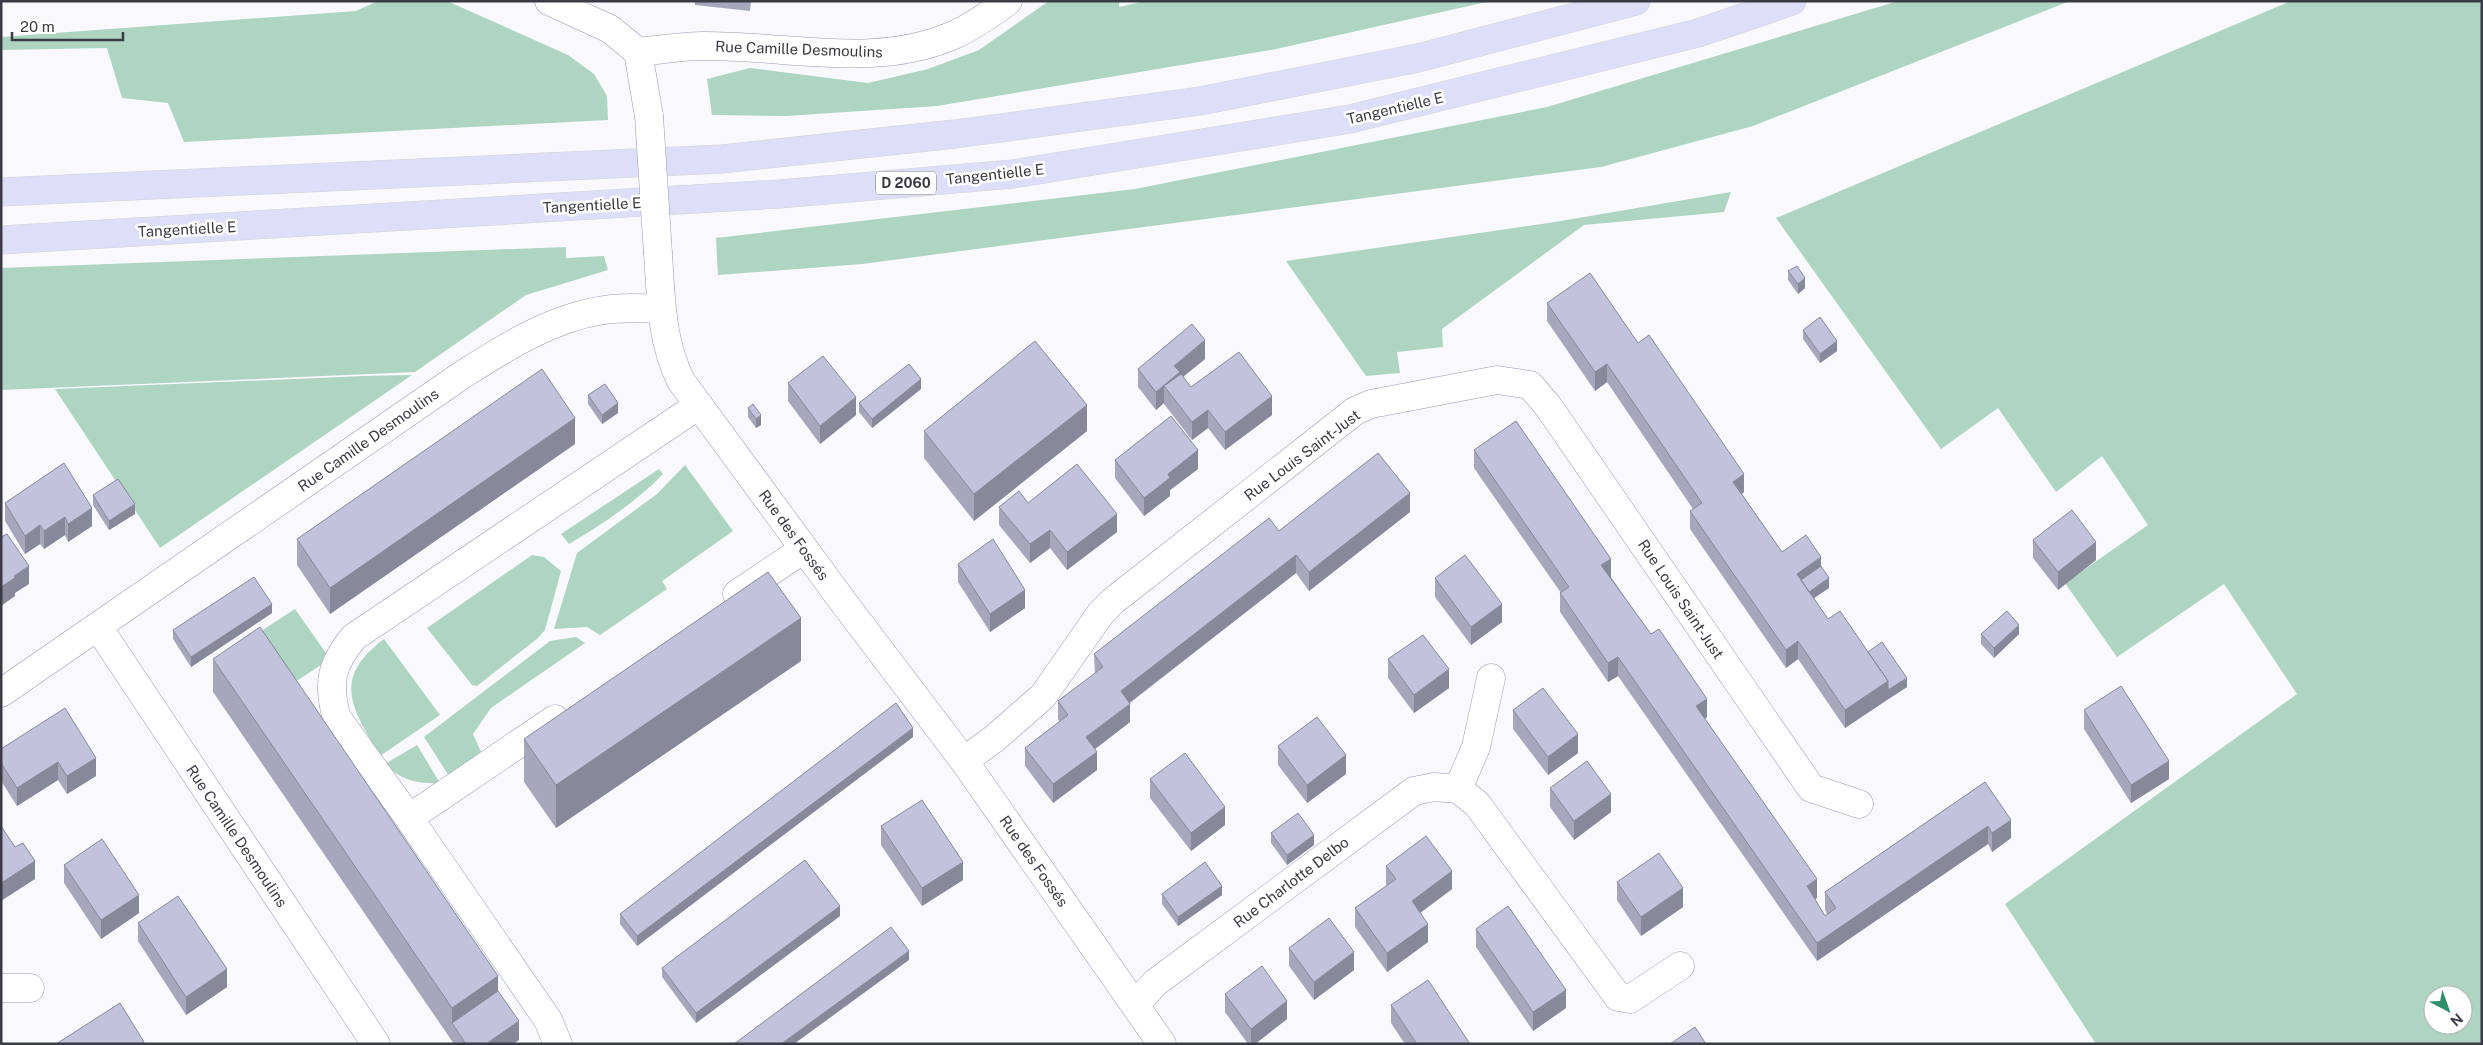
<svg xmlns="http://www.w3.org/2000/svg" width="2483" height="1045" viewBox="0 0 2483 1045" font-family="'Public Sans',sans-serif">
	<style>
		.green { fill: #aed5c1; fill-rule: evenodd }
		.lines { fill: none; stroke-linecap: round; stroke-linejoin: round }
		.minor-casing { stroke: #9899b2; stroke-width: 29 }
		.major-casing { stroke: #d4d4d6; stroke-width: 29 }
		.minor { stroke: #fff; stroke-width: 28 }
		.major { stroke: #dddef8; stroke-width: 28 }
		.minor-bridge-casing { stroke: #9899b2; stroke-width: 29; stroke-linecap: butt }
		.minor-bridge { stroke: #fff; stroke-width: 28 }
		.wall { fill: #a6a7bd }
		.shaded-wall { fill: #87889a }
		.building { fill: #c1c2dc; stroke: #87889a }
		.labels { text-anchor: middle; dominant-baseline: central; stroke-width: 5; stroke-linejoin: round; paint-order: stroke }
		.shield { fill: #fff; stroke: #76767d; stroke-width: 1 }
		.shield-label { font-size: 14px; font-weight: bold; fill: #3b3b45 }
		.street-label { font-size: 15px; fill: #3b3b45; stroke: #fff }
	</style>
	<rect width="100%" height="100%" fill="#f8f8fd"/>
	<path class="green" d="M378 1H447L568 55 594 74 607 96 608 120 184 142 168 103 122 98 107 48 1 50V37L356 11Z
		M1049 1H1119V7L1145 1H1491L1276 49 937 106 786 116 712 115 707 79 750 68 868 83 928 69 979 50Z
		M1898 1H2070L1753 126 1601 167 862 264 718 275 716 238 1135 189 1547 107Z
		M2291 1H2482V1044H2096L2005 904 2297 694 2224 584 2117 657 2065 583 2148 525 2102 456 2056 492 1998 408 1941 449 1776 218ZM2433 995H2463V1025H2433Z
		M1731 192 1724 212 1584 225 1442 329 1443 347 1397 352 1400 373 1366 376 1286 261 1549 223Z
		M566 247V258L604 256 608 270 526 295 415 372 1 390V268Z
		M412 375 160 548 55 389 364 376Z
		M685 465 733 531 662 581 667 589 600 635 587 627 554 629 577 553 657 494Z
		M659 469 663 474C636 502 603 524 569 544L561 534Z
		M532 555 544 557 561 571 545 630 538 638 477 686 472 685 427 628Z
		M295 609 328 656 324 663 292 684 258 633Z
		M576 637 585 643 491 708 473 734 483 756 451 779 424 737 550 641Z
		M384 639 440 715 380 756C352 708 331 679 384 639Z
		M417 745 440 783C418 784 402 781 385 764Z"/>
	<g class="lines">
		<defs>
			<path id="minor" d="M549 1 610 29 638 52 649 116
				M638 52C660 50 682 46 703 46 787 45 877 70 956 34 975 25 992 13 1008 1
				M658 254C661 297 661 341 681 381L844 603 964 761 1162 1044
				M737 594 804 549
				M98 627 376 1044
				M1 693 462 375C506 347 551 318 604 310 623 307 642 308 661 309
				M555 719 409 818 548 1020 558 1044
				M964 761 995 738 1043 696 1101 613 1113 601 1355 411 1371 404 1497 380 1530 385 1548 406 1811 788 1859 804
				M1458 789 1476 747 1491 678
				M409 818 337 718C327 684 331 664 354 637L699 405
				M1 988H30
				M1135 1005 1155 983 1414 791 1434 787 1458 789 1477 804 1618 997 1630 999 1680 966"/>
			<path id="major" d="M1 192 722 159 955 134 1200 101 1418 58 1636 1
				M1 240 779 194 1013 174 1350 119 1698 33 1792 1"/>
		</defs>
		<use href="#minor" class="minor-casing"/>
		<use href="#major" class="major-casing"/>
		<use href="#minor" class="minor"/>
		<use href="#major" class="major"/>
		<defs>
			<path id="minor-bridge" d="M649 116 658 254"/>
		</defs>
		<use href="#minor-bridge" class="minor-bridge-casing"/>
		<use href="#minor-bridge" class="minor-bridge"/>
	</g>
	<path class="wall" d="M695 1H751L750 11 695 5Z
		M1788 271 1805 288 1798 294 1788 280Z
		M1547 303 1638 343 1744 492 1742 494 1782 552 1821 566 1829 588 1814 598 1828 619 1868 652 1907 687 1845 728 1798 659 1786 668 1690 529V511L1693 509 1607 382 1595 391 1547 321Z
		M1803 330 1837 351 1820 363 1803 339Z
		M1205 359 1183 377 1191 387 1272 415 1225 450 1208 428 1192 440 1164 404V403L1156 410 1138 387V369Z
		M788 383 856 415 820 444 788 401Z
		M921 389 872 428 859 412V403Z
		M588 395 618 413 602 424 588 404Z
		M748 408 761 425 756 428 748 417Z
		M924 431H1087L974 521 924 458Z
		M575 444 330 614 297 565V539Z
		M1474 450 1611 577 1707 717 1705 719 1817 898 1815 899 1825 916 1827 914 1825 910V892L1985 782 2011 838 1992 852 1988 844 1817 961 1618 676 1608 682 1560 612V593H1561L1474 468Z
		M1115 460 1198 469 1170 490V496L1144 516 1115 478Z
		M64 463 92 526 68 542 65 535 44 549 40 544 25 554 5 521V503Z
		M93 495 135 514 109 530 93 505Z
		M1028 503 1117 532 1067 570 1050 548 1030 563 999 525V507Z
		M1410 512 1309 591 1296 573 1130 703V722L1095 749 1097 770 1053 803 1025 766V748L1060 721 1058 720V701L1095 674 1094 654 1279 531Z
		M2033 540 2096 560 2058 590 2033 558Z
		M958 564 1025 608 990 632 958 582Z
		M1435 578 1502 622 1471 645 1435 597Z
		M272 613 191 667 173 639V630Z
		M1981 634H2019L1994 658 1981 644Z
		M213 659 498 991 519 1040 513 1044H454L213 692Z
		M1388 659 1449 688 1414 713 1388 678Z
		M801 661 556 828 524 782V739Z
		M1513 710 1578 753 1548 775 1513 729Z
		M2084 710 2169 779 2131 803 2084 729Z
		M913 737 637 946 620 924V914Z
		M1278 746 1346 774 1307 803 1278 765Z
		M1 749 96 758V776L67 794 58 780 17 806 1 781Z
		M1150 779 1225 825 1191 851 1150 798Z
		M1550 788 1611 812 1574 840 1550 807Z
		M881 826 963 880 922 906 881 845Z
		M1271 833 1314 845 1287 865 1271 843Z
		M64 865 139 913 101 939 64 883Z
		M1386 866 1452 889 1420 913 1428 942 1387 972 1355 927V908L1386 886Z
		M1617 882 1683 907 1641 936 1617 900Z
		M1162 894 1222 895 1178 926 1162 904Z
		M840 916 696 1023 662 977V968Z
		M138 923 227 987 186 1015 138 941Z
		M1476 929 1566 1008 1533 1031 1476 947Z
		M1289 948 1354 970 1314 1000 1289 966Z
		M1225 994 1287 1019 1255 1044H1248L1225 1012Z
		M1391 1005 1470 1044H1405L1391 1023Z"/>
	<path class="shaded-wall" d="M1805 278V288L1798 294V284Z
		M1205 340V359L1180 379 1164 386V403L1156 410V392L1174 366Z
		M1837 341V351L1820 363V354Z
		M1607 364V382L1595 391V372Z
		M921 379V389L872 428V419Z
		M1272 396V415L1225 450V432Z
		M856 397V415L820 444V426Z
		M618 403V413L602 424V415Z
		M1087 405V431L974 521V494Z
		M1208 410V428L1192 440V422Z
		M761 415V425L756 428V419Z
		M575 418V444L330 614V588Z
		M1198 450V469L1170 490V496L1144 516V498L1168 474Z
		M1744 474V492L1733 500V482Z
		M1410 493V512L1309 591V572Z
		M135 504V514L109 530V521Z
		M92 508V526L68 542V524Z
		M1117 514V532L1067 570V552Z
		M65 517V535L44 549V531Z
		M40 525V544L25 554V536Z
		M1050 530V548L1030 563V544Z
		M2096 542V560L2058 590V572Z
		M1296 555V573L1121 709V691Z
		M1821 557V576L1801 589 1797 574Z
		M1611 559V577L1601 583V565Z
		M29 566V584L15 593V596L1 606V587L14 576Z
		M1829 578V588L1805 604V595Z
		M1025 590V608L990 632V614Z
		M272 604V613L191 667V657Z
		M1502 604V622L1471 645V627Z
		M801 618V661L556 828V785Z
		M2019 625V634L1994 658V648Z
		M1798 641V659L1786 668V650Z
		M1618 657V676L1608 682V663Z
		M1449 669V688L1414 713V695Z
		M1907 678V687L1888 699V690Z
		M1888 681V699L1845 728V710Z
		M1707 699V717L1696 725V706Z
		M1130 704V722L1086 756V737Z
		M913 728V737L637 946V936Z
		M1578 734V753L1548 775V757Z
		M1097 752V770L1053 803V784Z
		M1346 755V774L1307 803V785Z
		M96 758V776L67 794V776Z
		M2169 761V779L2131 803V785Z
		M58 762V780L17 806V788Z
		M1611 794V812L1574 840V821Z
		M1225 807V825L1191 851V833Z
		M2011 820V838L1992 852V833Z
		M1988 826V844L1817 961V943Z
		M1314 835V845L1287 865V855Z
		M35 861V879L1 901V883Z
		M963 862V880L922 906V888Z
		M1452 871V889L1412 919V901Z
		M1817 879V898L1807 904V886Z
		M1222 886V895L1178 926V917Z
		M1683 888V907L1641 936V917Z
		M139 895V913L101 939V920Z
		M840 906V916L696 1023V1013Z
		M1428 924V942L1387 972V953Z
		M909 951V960L794 1044H781Z
		M1354 952V970L1314 1000V982Z
		M227 969V987L186 1015V997Z
		M498 976V1009L452 1023V1008Z
		M1566 990V1008L1533 1031V1012Z
		M1287 1001V1019L1255 1044H1251V1029Z
		M519 1021V1040L513 1044H486Z"/>
	<path class="building" d="M1797 266 1805 278 1798 284 1788 271Z
		M1590 273 1638 343 1649 335 1744 474 1733 482 1782 552 1806 535 1821 557 1797 574 1828 619 1840 611 1888 681 1845 710 1798 641 1786 650 1690 511 1702 503 1607 364 1595 372 1547 303Z
		M1820 317 1837 341 1820 354 1803 330Z
		M1192 324 1205 340 1174 366 1180 372 1156 392 1138 369Z
		M1035 341 1087 405 974 494 924 431Z
		M1239 352 1272 396 1225 432 1208 410 1192 422 1164 386 1181 374 1191 387Z
		M823 356 856 397 820 426 788 383Z
		M909 364 921 379 872 419 859 403Z
		M542 369 575 418 330 588 297 539Z
		M605 384 618 403 602 415 588 395Z
		M753 404 761 415 756 419 748 408Z
		M1171 416 1198 450 1168 474 1170 478 1144 498 1115 460Z
		M1516 421 1611 559 1601 565 1651 634 1659 629 1707 699 1696 706 1817 879 1807 886 1825 916 1836 908 1825 892 1985 782 2011 820 1992 833 1988 826 1817 943 1618 657 1608 663 1560 593 1569 587 1474 450Z
		M1378 453 1410 493 1309 572 1296 555 1121 691 1130 704 1086 737 1097 752 1053 784 1025 748 1068 715 1058 701 1103 667 1094 654 1269 518 1279 531Z
		M64 463 92 508 68 524 65 517 44 531 40 525 25 536 5 503Z
		M1077 464 1117 514 1067 552 1050 530 1030 544 999 507 1019 491 1028 503Z
		M118 479 135 504 109 521 93 495Z
		M2072 510 2096 542 2058 572 2033 540Z
		M7 534 29 566 14 576 15 578 1 587V537Z
		M993 539 1025 590 990 614 958 564Z
		M1465 555 1502 604 1471 627 1435 578Z
		M1821 566 1829 578 1809 592 1801 580Z
		M768 572 801 618 556 785 524 739Z
		M254 577 272 604 191 657 173 630Z
		M2007 611 2019 625 1994 648 1981 634Z
		M260 627 498 976 452 1008 213 659Z
		M1423 635 1449 669 1414 695 1388 659Z
		M1882 642 1907 678 1888 690V681L1868 652Z
		M2121 686 2169 761 2131 785 2084 710Z
		M1543 688 1578 734 1548 757 1513 710Z
		M896 703 913 728 637 936 620 914Z
		M65 708 96 758 67 776 58 762 17 788 1 763V749Z
		M1317 717 1346 755 1307 785 1278 746Z
		M1185 753 1225 807 1191 833 1150 779Z
		M1587 761 1611 794 1574 821 1550 788Z
		M922 800 963 862 922 888 881 826Z
		M1298 813 1314 835 1287 855 1271 833Z
		M1 826 15 847 23 843 35 861 1 883Z
		M1426 836 1452 871 1412 901 1428 924 1387 953 1355 908 1396 879 1386 866Z
		M102 839 139 895 101 920 64 865Z
		M1659 853 1683 888 1641 917 1617 882Z
		M805 860 840 906 696 1013 662 968Z
		M1205 862 1222 886 1178 917 1162 894Z
		M178 896 227 969 186 997 138 923Z
		M1508 906 1566 990 1533 1012 1476 929Z
		M1329 918 1354 952 1314 982 1289 948Z
		M891 927 909 951 781 1044H734Z
		M1262 966 1287 1001 1251 1029 1225 994Z
		M1428 980 1470 1044H1417L1391 1005Z
		M498 991 519 1021 486 1044H466L452 1023Z
		M120 1003 144 1042 141 1044H56Z
		M1695 1027 1706 1044H1670Z"/>
	<g class="labels">
		<rect class="shield" x="876" y="171.5" width="60" height="23" rx="4"/>
		<g class="shield-label">
			<text x="906" y="183">D 2060</text>
		</g>
		<g class="street-label">
			<text transform="translate(799 49) rotate(2)">Rue Camille Desmoulins</text>
			<text transform="translate(1395 108) rotate(-13)">Tangentielle E</text>
			<text transform="translate(995 174) rotate(-6)">Tangentielle E</text>
			<text transform="translate(592 205) rotate(-3)">Tangentielle E</text>
			<text transform="translate(187 229) rotate(-3)">Tangentielle E</text>
			<text transform="translate(368 440) rotate(-35)">Rue Camille Desmoulins</text>
			<text transform="translate(1302 455) rotate(-37)">Rue Louis Saint-Just</text>
			<text transform="translate(794 535) rotate(54)">Rue des Fossés</text>
			<text transform="translate(1681 599) rotate(56)">Rue Louis Saint-Just</text>
			<text transform="translate(237 836) rotate(56)">Rue Camille Desmoulins</text>
			<text transform="translate(1034 861) rotate(55)">Rue des Fossés</text>
			<text transform="translate(1291 882) rotate(-37)">Rue Charlotte Delbo</text>
		</g>
	</g>
	<rect width="2483" height="1045" fill="none" stroke="#3b3b45" stroke-width="5"/>
	<g transform="translate(2448 1010) rotate(139)"><circle r="24" fill="#ffffff" stroke="#b1b1b5"/>
	<path d="M0-4L9 19L0 12L-9 19Z" fill="#2d8f69"/>
	<text y="-8" font-size="14" font-weight="bold" text-anchor="middle" fill="#3b3b45">N</text>
	</g>
	<path d="M12 32v8h111v-8" fill="none" stroke="#3b3b45" stroke-width="2.5"/>
	<text x="20" y="32" font-size="15" fill="#3b3b45" stroke="#ffffff" stroke-width="4" paint-order="stroke">20 m</text>
</svg>
